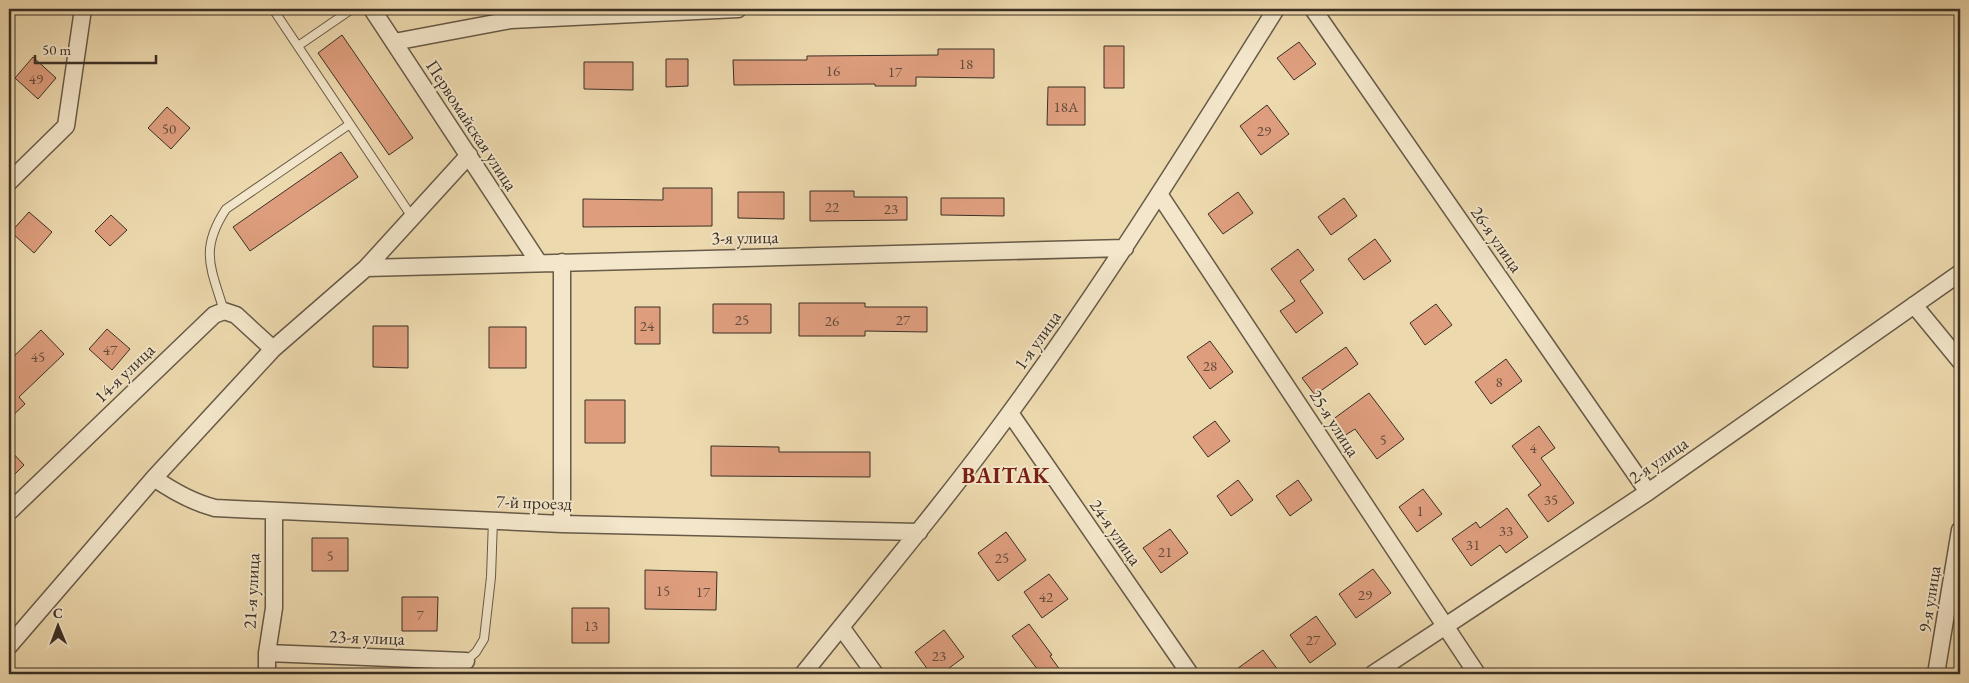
<svg xmlns="http://www.w3.org/2000/svg" width="1969" height="683" viewBox="0 0 1969 683" font-family="'EB Garamond',serif">
	<style>
		.building { fill: #de9e7e; stroke: #3a2f25 }
		.lines { fill: none; stroke-linecap: round; stroke-linejoin: round }
		.lane-casing { stroke: #675a47; stroke-width: 10 }
		.street-casing { stroke: #675a47; stroke-width: 19 }
		.lane { stroke: #f3e6ca; stroke-width: 8 }
		.street { stroke: #f3e6ca; stroke-width: 16 }
		.labels { text-anchor: middle; dominant-baseline: central; stroke-width: 4; stroke-linejoin: round; paint-order: stroke }
		.number-label { font-size: 15px; fill: #634b3b }
		.street-label { font-size: 18px; fill: #3a2f25; stroke: #f3e6ca }
		.district-label { font-size: 22px; font-weight: bold; letter-spacing: 1px; fill: #7a1f14; stroke: #f3e6ca }
	</style>
	<rect width="100%" height="100%" fill="#edd9ae"/>
	<filter id="stains"><feTurbulence type="fractalNoise" baseFrequency=".004" numOctaves="4"/><feColorMatrix values="0 0 0 0 .2 0 0 0 0 .09 0 0 0 0 .02 0 0 0 .5 -.17"/></filter>
	<radialGradient id="worn" r=".72"><stop offset=".6" stop-color="#630" stop-opacity="0"/><stop offset="1" stop-color="#630" stop-opacity=".3"/></radialGradient>
	<path class="building" d="M342 35 413 138 389 155 318 53Z
		M1299 42 1316 64 1294 80 1277 58Z
		M1104 46H1124V88H1104Z
		M938 49H994V78L916 77V86H875V84L734 85 733 60H807V56L938 55Z
		M33 57 56 78 38 99 15 78Z
		M666 59H688V86L666 87Z
		M584 62H633V90L584 89Z
		M1048 87H1085V125H1047Z
		M1267 105 1289 134 1261 155 1240 126Z
		M167 107 190 128 171 149 148 128Z
		M341 152 358 177 250 251 233 227Z
		M663 188H712V226L583 227V199L663 200Z
		M810 191H854V197H907V220L810 221Z
		M738 192H784V219L738 218Z
		M1238 192 1253 213 1223 234 1208 214Z
		M941 198H1004V216L941 215Z
		M1344 198 1357 216 1331 235 1318 217Z
		M29 212 52 232 34 253 11 232Z
		M111 215 127 230 110 246 95 231Z
		M1375 239 1391 261 1364 280 1348 259Z
		M1298 249 1314 270 1300 281 1323 313 1296 333 1280 311 1295 301 1271 269Z
		M799 303H865V307H927V332L865 331V336H799Z
		M713 304H771V333H713Z
		M1436 304 1452 325 1425 345 1410 323Z
		M635 307H660V344H635Z
		M373 326H408V368L373 367Z
		M489 327H526V368H489Z
		M107 329 130 349 112 370 89 349Z
		M41 330 64 354 19 397 25 404 9 419V361Z
		M1210 341 1233 372 1210 389 1187 357Z
		M1346 347 1358 364 1315 395 1302 378Z
		M1506 359 1522 381 1491 404 1475 382Z
		M1369 393 1404 439 1377 459 1355 429 1344 436 1332 420Z
		M585 400H625V443H585Z
		M1215 421 1230 441 1208 457 1193 437Z
		M1539 426 1555 448 1541 458 1574 503 1548 522 1528 495 1541 485 1512 446Z
		M711 446 779 447V452H870V477L711 476Z
		M9 449 24 465 9 480Z
		M1238 480 1253 500 1231 516 1217 496Z
		M1298 480 1312 500 1290 516 1276 496Z
		M1423 489 1442 514 1417 532 1399 507Z
		M1507 508 1528 537 1506 553 1500 545 1471 566 1452 539 1476 522 1480 528Z
		M1170 529 1188 553 1161 573 1143 548Z
		M1006 532 1026 560 998 581 978 553Z
		M312 538H348V571H312Z
		M1373 569 1391 593 1356 618 1339 594Z
		M645 570 717 572 716 610 645 609Z
		M1049 574 1068 599 1042 618 1024 592Z
		M402 597H438L437 631H402Z
		M572 608H609V643H572Z
		M1316 616 1336 644 1310 663 1290 635Z
		M1029 624 1052 655 1050 656 1063 674H1041L1012 636Z
		M944 630 964 657 941 674H931L915 652Z
		M1263 650 1281 674H1230Z"/>
	<g class="lines">
		<defs>
			<path id="lane" d="M273 9 412 217
				M298 46 352 9
				M224 311C211 268 199 250 226 209L350 124
				M466 661 476 652 484 639 491 577 493 520"/>
			<path id="street" d="M372 9 539 263
				M1313 9 1648 492
				M394 42 511 20 738 9
				M9 182 66 126 83 9
				M1159 194 1477 674
				M366 268 1125 248
				M1914 305 1960 361
				M1010 413 1190 674
				M154 478C174 492 192 502 215 508L562 524 919 532
				M9 512 214 315 224 311 236 315 273 349
				M562 524V262
				M841 627 875 674
				M9 646 154 478 273 349 366 268 469 155
				M267 653 466 661
				M267 674V653L274 608V511
				M803 674C872 588 944 503 1009 414 1105 283 1190 146 1276 9
				M1373 674 1648 492 1960 273
				M1936 674 1960 530"/>
		</defs>
		<use href="#lane" class="lane-casing"/>
		<use href="#street" class="street-casing"/>
		<use href="#lane" class="lane"/>
		<use href="#street" class="street"/>
	</g>
	<g class="labels">
		<g class="number-label">
			<text x="966" y="63">18</text>
			<text x="833" y="70">16</text>
			<text x="895" y="71">17</text>
			<text x="36" y="78">49</text>
			<text x="1066" y="106">18А</text>
			<text x="169" y="128">50</text>
			<text x="1264" y="130">29</text>
			<text x="832" y="206">22</text>
			<text x="891" y="208">23</text>
			<text x="742" y="319">25</text>
			<text x="903" y="319">27</text>
			<text x="832" y="320">26</text>
			<text x="647" y="325">24</text>
			<text x="110" y="349">47</text>
			<text x="38" y="356">45</text>
			<text x="1210" y="365">28</text>
			<text x="1499" y="381">8</text>
			<text x="1383" y="439">5</text>
			<text x="1533" y="447">4</text>
			<text x="1551" y="499">35</text>
			<text x="1420" y="510">1</text>
			<text x="1506" y="530">33</text>
			<text x="1473" y="544">31</text>
			<text x="1165" y="551">21</text>
			<text x="330" y="555">5</text>
			<text x="1002" y="557">25</text>
			<text x="663" y="590">15</text>
			<text x="703" y="591">17</text>
			<text x="1365" y="594">29</text>
			<text x="1046" y="596">42</text>
			<text x="420" y="614">7</text>
			<text x="591" y="625">13</text>
			<text x="1313" y="639">27</text>
			<text x="939" y="655">23</text>
		</g>
		<g class="street-label">
			<text transform="translate(472 125) rotate(57)">Первомайская улица</text>
			<text transform="translate(745 237) rotate(-1)">3-я улица</text>
			<text transform="translate(1497 239) rotate(55)">26-я улица</text>
			<text transform="translate(1037 340) rotate(-55)">1-я улица</text>
			<text transform="translate(124 373) rotate(-44)">14-я улица</text>
			<text transform="translate(1335 423) rotate(57)">25-я улица</text>
			<text transform="translate(1658 460) rotate(-35)">2-я улица</text>
			<text transform="translate(534 502) rotate(2)">7-й проезд</text>
			<text transform="translate(1116 532) rotate(55)">24-я улица</text>
			<text transform="translate(251 591) rotate(-87)">21-я улица</text>
			<text transform="translate(1929 599) rotate(-81)">9-я улица</text>
			<text transform="translate(367 637) rotate(2)">23-я улица</text>
		</g>
		<g class="district-label">
			<text x="1006" y="475">BAITAK</text>
		</g>
	</g>
	<rect width="1969" height="683" fill="none" stroke="#edd9ae" stroke-width="30"/>
	<rect x="10" y="10" width="1949" height="663" fill="none" stroke="#3a2f25" stroke-width="2.5"/>
	<rect x="15" y="15" width="1939" height="653" fill="none" stroke="#3a2f25"/>
	<g transform="translate(58 626) rotate(359)" stroke="#f3e6ca" stroke-width="4" paint-order="stroke">
	<path d="M0-4L9 19L0 12L-9 19Z" fill="#3a2f25"/>
	<text y="-8" font-size="14" font-weight="bold" text-anchor="middle" fill="#3a2f25">С</text>
	</g>
	<path d="M35 55v8h121v-8" fill="none" stroke="#3a2f25" stroke-width="2.5"/>
	<text x="42" y="55" font-size="15" fill="#3a2f25" stroke="#f3e6ca" stroke-width="4" paint-order="stroke">50 m</text>
	<rect width="100%" height="100%" filter="url(#stains)"/>
	<rect width="100%" height="100%" fill="url(#worn)"/>
</svg>
